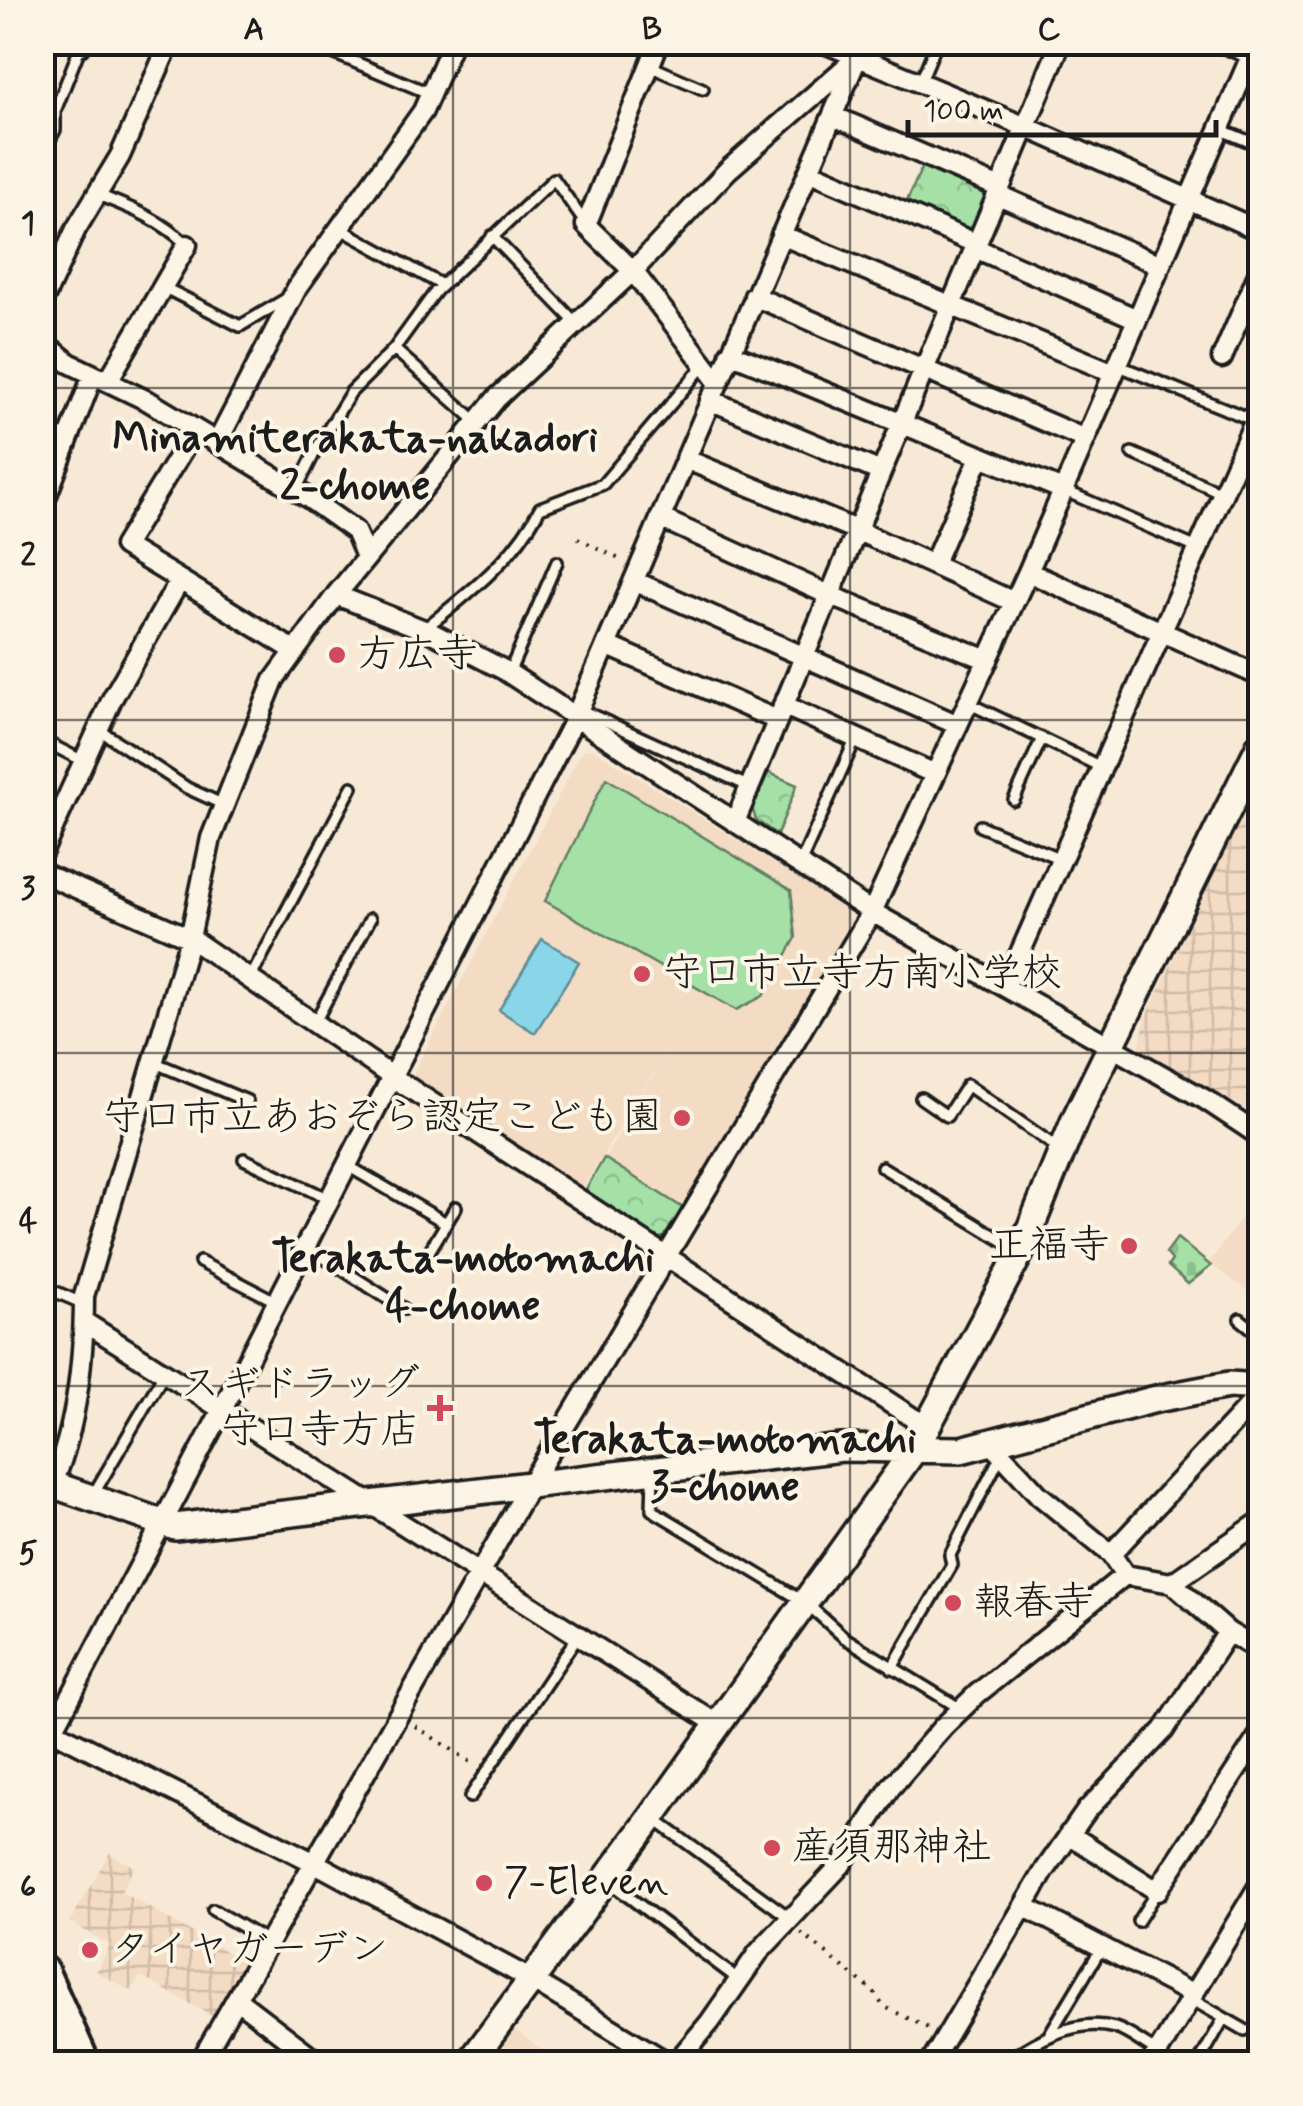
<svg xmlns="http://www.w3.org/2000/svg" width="1303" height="2106" viewBox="0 0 1303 2106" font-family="Mynerve,'Klee One',sans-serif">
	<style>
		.built { fill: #f3dbc4 }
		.industrial { fill: url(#industrial-grid) }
		.green { fill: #a5e1a7; stroke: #607e62; stroke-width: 2.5 }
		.cemetery { fill: url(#cemetery-stones); stroke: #607e62; stroke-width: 2.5 }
		.park { fill: url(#park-crowns); stroke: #607e62; stroke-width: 2.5 }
		.water { fill: #89d6e8; stroke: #5d8c96; stroke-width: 2.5 }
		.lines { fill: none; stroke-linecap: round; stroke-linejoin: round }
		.lane-casing { stroke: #1c1c1c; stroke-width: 16 }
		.street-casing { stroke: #1c1c1c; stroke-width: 25 }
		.secondary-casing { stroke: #1c1c1c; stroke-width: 32 }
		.highway-casing { stroke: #1c1c1c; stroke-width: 40 }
		.path { stroke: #1c1c1c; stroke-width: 4; stroke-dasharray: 2.5 8; stroke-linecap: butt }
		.lane { stroke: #fcf5e5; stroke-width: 9 }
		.street { stroke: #fcf5e5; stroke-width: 18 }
		.secondary { stroke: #fcf5e5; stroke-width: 25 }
		.highway { stroke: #fcf5e5; stroke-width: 32 }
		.grid { fill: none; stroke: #1c1c1c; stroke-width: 2.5; stroke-opacity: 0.55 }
		.poi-dot { fill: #d1495b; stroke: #fcf5e5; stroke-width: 4 }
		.labels { text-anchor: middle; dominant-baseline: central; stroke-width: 8; stroke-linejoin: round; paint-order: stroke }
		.poi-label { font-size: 40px; fill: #1c1c1c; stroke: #fcf5e5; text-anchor: start }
		.neighbourhood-label { font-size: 42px; font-weight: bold; fill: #1c1c1c; stroke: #fcf5e5 }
		.neatline { fill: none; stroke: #1c1c1c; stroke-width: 4 }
		.grid-label { font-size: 32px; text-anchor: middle; font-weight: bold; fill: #1c1c1c }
	</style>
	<defs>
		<pattern id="industrial-grid" width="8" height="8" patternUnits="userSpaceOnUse" patternTransform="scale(2.5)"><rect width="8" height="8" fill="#f3dbc4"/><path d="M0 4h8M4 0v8" fill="none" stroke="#d0bba8"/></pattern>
		<pattern id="cemetery-stones" width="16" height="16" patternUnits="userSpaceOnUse" patternTransform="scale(2.5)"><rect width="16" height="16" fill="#a5e1a7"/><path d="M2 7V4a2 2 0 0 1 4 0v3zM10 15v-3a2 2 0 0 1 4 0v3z" fill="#8dc08f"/></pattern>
		<pattern id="park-crowns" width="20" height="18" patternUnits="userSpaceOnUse" patternTransform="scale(2.5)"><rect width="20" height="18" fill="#a5e1a7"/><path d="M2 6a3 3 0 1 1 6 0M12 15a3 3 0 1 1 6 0" fill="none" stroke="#8dc08f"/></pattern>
	</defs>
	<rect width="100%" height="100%" fill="#f8e9d6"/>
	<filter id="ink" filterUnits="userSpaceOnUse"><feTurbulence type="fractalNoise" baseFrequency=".01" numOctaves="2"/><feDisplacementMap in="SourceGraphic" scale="20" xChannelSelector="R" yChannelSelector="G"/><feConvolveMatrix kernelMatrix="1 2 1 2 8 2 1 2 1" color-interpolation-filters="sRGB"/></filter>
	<g filter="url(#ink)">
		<path class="built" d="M593 749 847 910 851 921 684 1207 605 1158 670 1046 581 1191 409 1081 582 751Z
			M1260 1192V1300L1209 1263Z
			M512 2028 560 2063H486Z"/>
		<path class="industrial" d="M1260 776V1117L1139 1048 1146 1018Z
			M109 1853 134 1867 121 1892 245 1962 214 2017 140 1976 131 1991 96 1972 110 1945 70 1922Z"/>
		<path class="green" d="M606 778 791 890 796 938 763 996 736 1010 545 901Z"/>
		<path class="cemetery" d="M1177 1238 1211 1266 1188 1284 1168 1266 1172 1260 1166 1253Z"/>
		<path class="park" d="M922 167 985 194 989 202 975 234 903 210Z
			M765 771 797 785 777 835 756 820 751 804Z
			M604 1158 683 1208 664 1237 657 1238 584 1193Z"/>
		<path class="water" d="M542 939 579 962 535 1033 499 1010Z"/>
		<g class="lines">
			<defs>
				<path id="lane" d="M307 42 431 94
					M650 66 703 89
					M920 83 937 42
					M1219 129 1260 146
					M42 154 55 130V111L81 45
					M98 195C131 208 162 220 187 245
					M341 229 442 285
					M492 236 577 324
					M163 287 240 326 286 299
					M394 349 477 422
					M1117 365 1255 421
					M42 434H69
					M1132 453 1224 494
					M296 490 318 446 351 392 394 349 436 291 554 179 585 223
					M1063 490 1197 548
					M424 629C468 594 514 559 540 508L603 484 704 365
					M509 673 557 562
					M968 703 1101 767
					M579 709 750 787
					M98 729 187 788 224 805
					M42 740 83 761
					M1014 800 1042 738
					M980 826 1061 859
					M800 864 856 738
					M250 979 352 787
					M315 1022 370 919
					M153 1062 247 1101
					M921 1098 947 1116 967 1085 1059 1149
					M244 1159 331 1200
					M348 1166 446 1223
					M882 1167 1018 1250
					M307 1247 404 1309
					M430 1250 456 1207
					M200 1262 277 1302
					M42 1286 84 1304
					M1240 1319 1260 1335
					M653 1472 652 1510 806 1603 845 1638 961 1709
					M93 1495 165 1372
					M892 1668 952 1565 950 1555 1001 1455
					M470 1797 577 1637
					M654 1819 790 1918
					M609 1882 739 1980
					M213 1910 269 1942
					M1138 1921 1157 1891
					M1191 1999 1245 2030
					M1049 2035 1102 1947
					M1199 2062 1224 2018
					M1002 2064C1033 2042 1075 2017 1115 2028 1129 2032 1144 2045 1158 2052"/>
				<path id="street" d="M76 42 81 45
					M659 42 586 225 633 271 718 382
					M822 42 1026 127 1260 231
					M1223 42 1252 55
					M833 116 1000 188
					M809 171 977 244
					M998 195 1160 265
					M781 235 1114 373
					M975 248 1137 319
					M754 296 1085 439
					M42 303 76 229 120 156 170 42
					M42 341 69 363 150 402 307 497 355 531 366 557
					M730 353 1063 490
					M1222 358 1260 270
					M109 379 187 245
					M710 400 881 472
					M217 443 297 288 423 111 453 42
					M685 459 856 530 1014 602
					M42 508 93 375
					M660 518 829 595 988 660
					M933 565 980 457
					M1028 572 1260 676
					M180 580 295 651
					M634 581 958 725
					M336 595 432 633 504 670 872 912 1206 1100 1260 1136
					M606 645 777 720
					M783 705 935 774
					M735 822 1061 42
					M42 853 112 699 180 580 124 546 194 431
					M42 873 190 938 394 1078 913 1418 929 1426
					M1006 985 1260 409
					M86 1323 717 1724
					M992 1444 1039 1495 1111 1554 1125 1575 1172 1583 1228 1632 1260 1651
					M42 1506C75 1444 84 1366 84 1296L190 938 211 838 274 680 336 595 496 399 633 271 728 170 853 61
					M1111 1554 1260 1394
					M1172 1583 1260 1522
					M42 1725 315 1863 530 1979 670 2064
					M42 1751 223 1408 575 718 864 42
					M1069 1834 1157 1891 1260 1734
					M1025 1907 1192 1994
					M236 1999 321 2064
					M199 2064 531 1483 872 912 1028 572 1257 42
					M675 2064 710 2022 758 1953 841 1865 891 1787 943 1727 977 1694 1125 1575
					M930 2064 1045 1870 1087 1810 1164 1730 1228 1632
					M1151 2064 1260 1884"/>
				<path id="secondary" d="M42 1476 54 1485 175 1527 842 1448 961 1450 1156 1399 1229 1385 1260 1387
					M469 2064 652 1817 916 1447 1021 1251 1076 1117 1260 745"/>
				<path id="highway" d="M42 1973 83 2064
					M42 2041 53 2064"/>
			</defs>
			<use href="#lane" class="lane-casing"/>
			<use href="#street" class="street-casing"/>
			<use href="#secondary" class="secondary-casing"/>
			<use href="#highway" class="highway-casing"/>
			<path class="path" d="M578 538 621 560
				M415 1726 474 1764
				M801 1933 874 1992 883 2006 928 2028"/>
			<use href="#lane" class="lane"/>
			<use href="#street" class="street"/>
			<use href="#secondary" class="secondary"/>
			<use href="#highway" class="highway"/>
		</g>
	</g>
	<path class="grid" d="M453 42V2064M850 42V2064M42 388H1260M42 720H1260M42 1053H1260M42 1386H1260M42 1718H1260"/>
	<g class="poi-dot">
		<circle cx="337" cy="655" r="10"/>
		<circle cx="642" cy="974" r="10"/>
		<circle cx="682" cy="1118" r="10"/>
		<circle cx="1129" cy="1246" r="10"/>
		<path d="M435 1393h10v10h10v10h-10v10h-10v-10h-10v-10h10z"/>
		<circle cx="953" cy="1603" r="10"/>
		<circle cx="772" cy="1848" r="10"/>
		<circle cx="484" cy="1883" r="10"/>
		<circle cx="90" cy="1950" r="10"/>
	</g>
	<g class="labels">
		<g class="poi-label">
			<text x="357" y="655">方広寺</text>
			<text x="662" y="974">守口市立寺方南小学校</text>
			<text x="662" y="1118" text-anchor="end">守口市立あおぞら認定こども園</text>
			<text x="1109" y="1246" text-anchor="end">正福寺</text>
			<text x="420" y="1385" text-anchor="end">スギドラッグ<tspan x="420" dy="46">守口寺方店</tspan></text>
			<text x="973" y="1603">報春寺</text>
			<text x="792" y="1848">産須那神社</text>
			<text x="504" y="1883">7-Eleven</text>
			<text x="110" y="1950">タイヤガーデン</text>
		</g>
		<g class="neighbourhood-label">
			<text x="355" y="439">Minamiterakata-nakadori<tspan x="355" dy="48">2-chome</tspan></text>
			<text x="463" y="1259">Terakata-motomachi<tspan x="463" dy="48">4-chome</tspan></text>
			<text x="725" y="1440">Terakata-motomachi<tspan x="725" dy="48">3-chome</tspan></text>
		</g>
	</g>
	<rect width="1303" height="2106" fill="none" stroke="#fcf5e5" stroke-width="110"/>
	<path d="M908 120v15h308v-15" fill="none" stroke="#1c1c1c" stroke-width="5"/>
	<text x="923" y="120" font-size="30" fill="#1c1c1c" stroke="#fcf5e5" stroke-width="8" paint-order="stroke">100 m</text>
	<rect x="55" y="55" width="1193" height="1996" class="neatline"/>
	<g class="grid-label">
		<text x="254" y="39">A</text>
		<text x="652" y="39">B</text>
		<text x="1049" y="39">C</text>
		<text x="28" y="233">1</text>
		<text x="28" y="565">2</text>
		<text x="28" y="898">3</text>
		<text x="28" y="1231">4</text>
		<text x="28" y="1563">5</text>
		<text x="28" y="1896">6</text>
	</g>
</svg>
